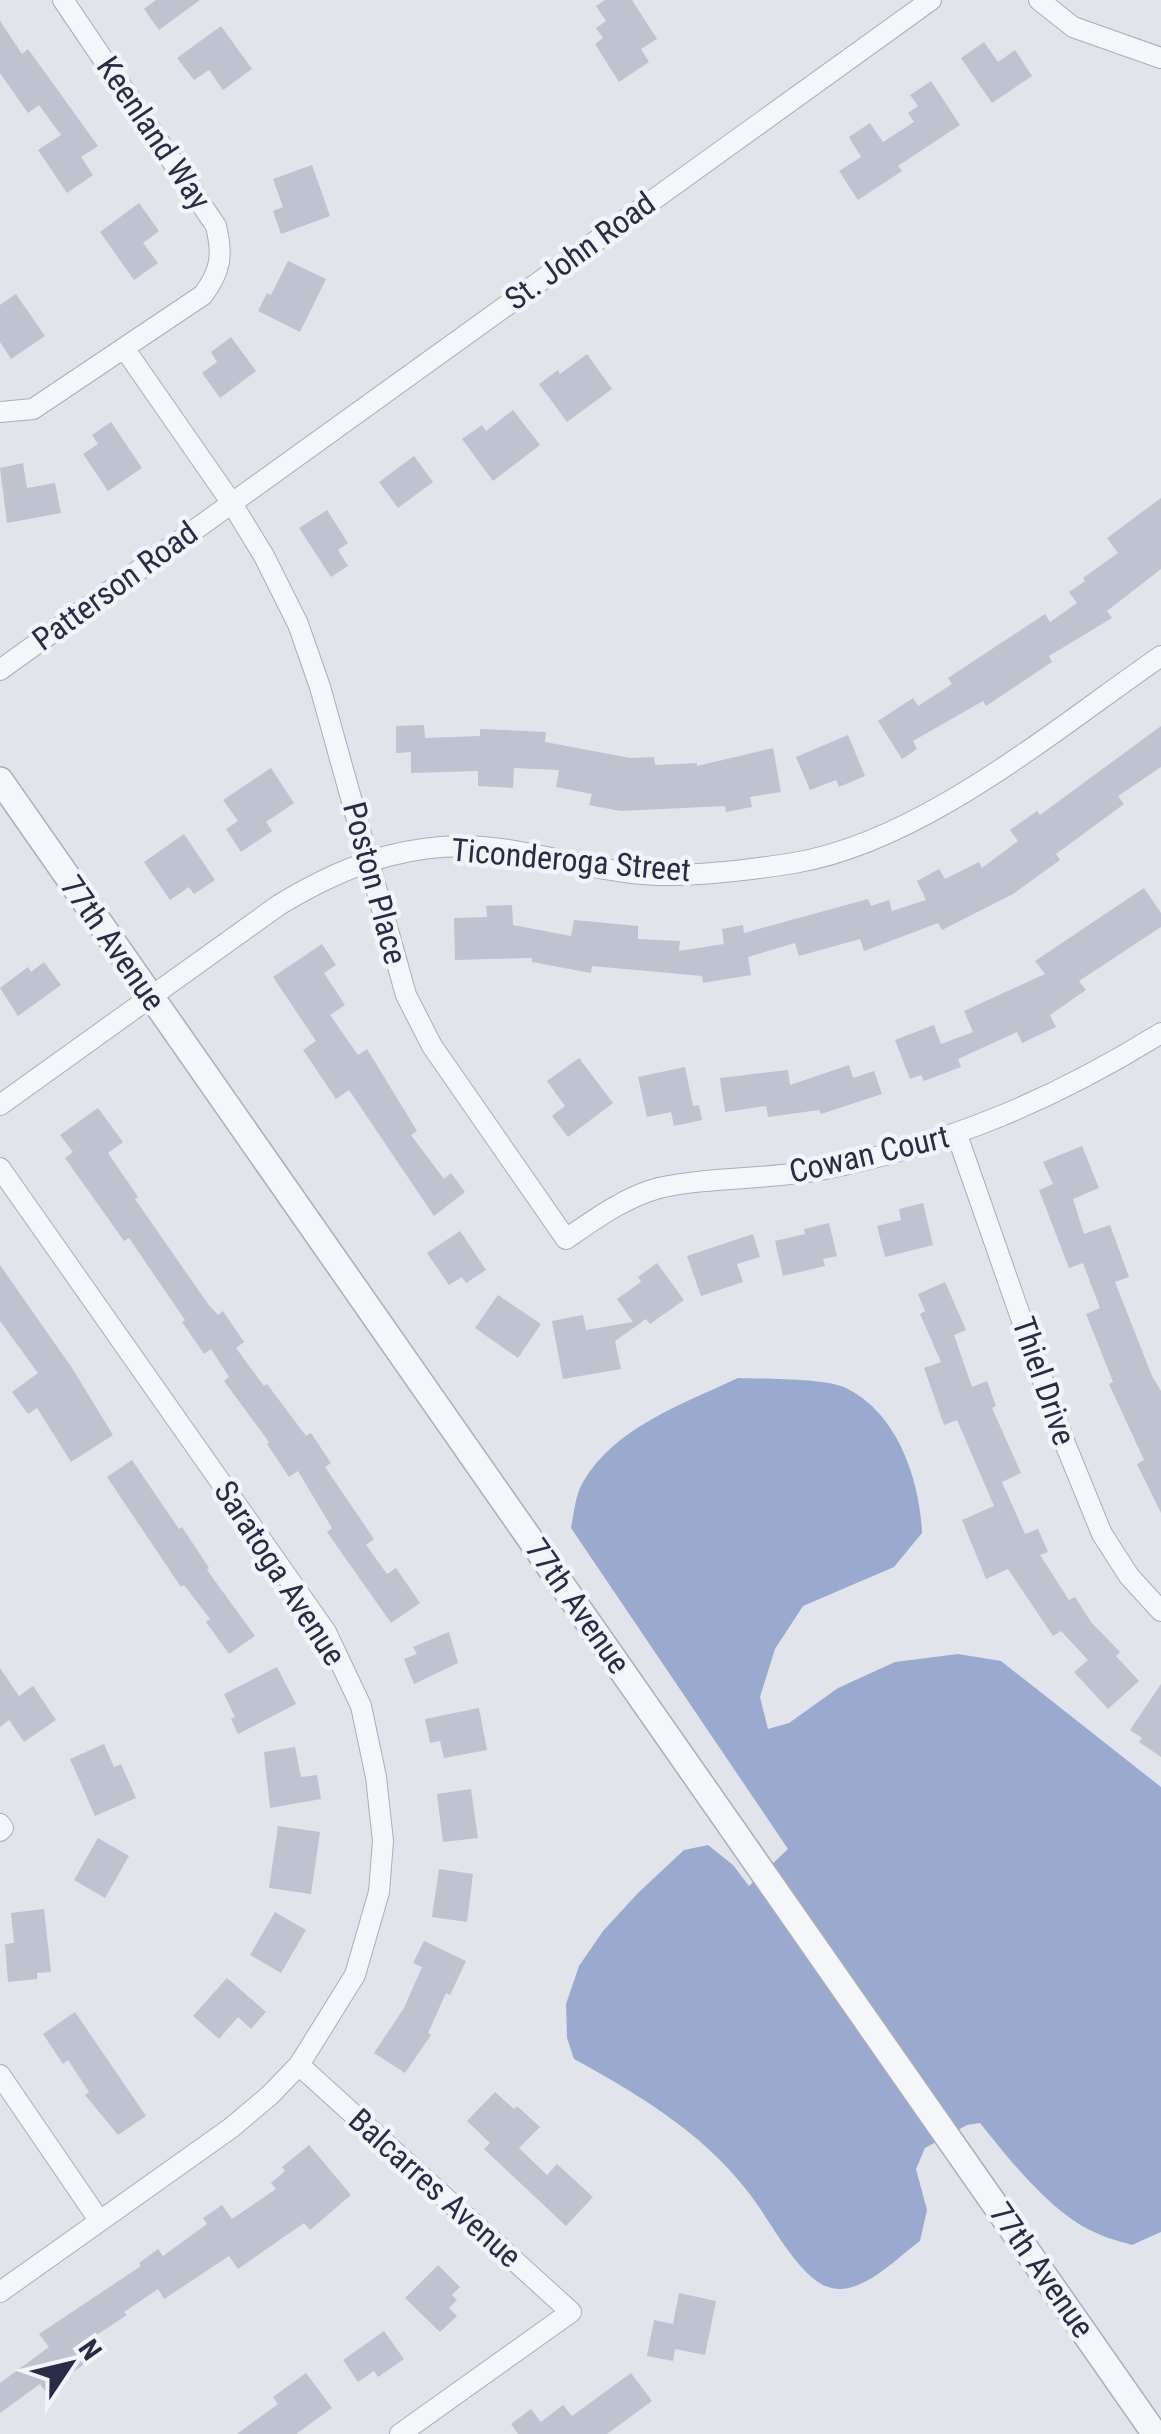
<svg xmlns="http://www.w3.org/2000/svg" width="1161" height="2434" viewBox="0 0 1161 2434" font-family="'Roboto Condensed',sans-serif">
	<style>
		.water { fill: #9aaacf }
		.building { fill: #bfc2cf }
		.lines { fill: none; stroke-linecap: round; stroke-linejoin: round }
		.minor-casing { stroke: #aaadba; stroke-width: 22 }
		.tertiary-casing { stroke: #aaadba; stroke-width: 28 }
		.minor { stroke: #f5f6f9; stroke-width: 20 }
		.tertiary { stroke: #f5f6f9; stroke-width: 25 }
		.labels { text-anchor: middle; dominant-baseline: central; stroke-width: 9; stroke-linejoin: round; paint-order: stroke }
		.street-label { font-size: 32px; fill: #282d45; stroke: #f2f4f9 }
	</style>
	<rect width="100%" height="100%" fill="#e2e4ec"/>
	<path class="water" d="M738 1378C764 1379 825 1378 846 1388 898 1413 920 1481 922 1533L894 1567 803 1606 775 1649 760 1697 768 1729 789 1723 838 1688 895 1662 958 1654 1001 1661 1161 1787V2232L1132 2245C1119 2241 1106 2238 1094 2232 1051 2213 1009 2159 980 2123L967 2125 925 2148 916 2169 927 2210 920 2241C896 2258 861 2298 828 2287 802 2279 774 2229 759 2207 713 2139 645 2098 574 2059L567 2038 566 2004 579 1966 603 1931 638 1893 684 1850 708 1845 733 1865 749 1886 788 1849 571 1528C574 1514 575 1495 583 1482 615 1427 683 1404 738 1378Z"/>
	<path class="building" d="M156 0H200L159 30 144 9Z
		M605 0H632L657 39 641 49 649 62 619 82 595 44 603 38 596 28 606 21 596 6Z
		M0 21 22 54 28 49 98 146 81 157 93 175 67 193 38 150 61 135 39 105 28 113 0 73Z
		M221 26 252 69 223 90 209 70 194 80 177 58Z
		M984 42 998 62 1015 50 1032 76 992 103 961 58Z
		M931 81 960 125 898 166 902 171 858 200 839 171 861 157 849 137 870 123 883 142 914 122 908 113 918 106 910 95Z
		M312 165 330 216 281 234 273 211 283 207 273 179Z
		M139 203 159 231 143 243 158 263 134 280 100 232Z
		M288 261 326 279 300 332 258 311 267 293 271 295Z
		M16 294 45 336 11 359 0 342V305Z
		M231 337 256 371 220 398 202 373 217 362 211 352Z
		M587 354 612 389 567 422 539 384 558 370 560 374Z
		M513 410 540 445 493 481 462 439 482 425 486 431Z
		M111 422 142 468 108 491 83 454 98 444 92 435Z
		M414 456 433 482 398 508 379 482Z
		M23 463 27 488 55 483 61 513 7 523 0 468Z
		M1161 498V569L1107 611 1112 618 1049 656 1052 662 986 706 983 701 913 741 917 749 902 759 878 721 913 698 918 706 952 684 948 678 1045 614 1050 622 1077 603 1069 592 1085 581 1083 578 1118 553 1107 538Z
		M327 510 348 543 338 550 348 566 331 577 299 528Z
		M424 725 425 738 480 736V729L546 732 545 742 630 758 654 757 655 765 697 763V766L773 748 781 792 750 797 752 807 726 812 725 806 620 811 589 805 592 794 556 787 559 770 514 768 513 788 478 786V771L411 773V752L396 753V726Z
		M1161 726V767L1118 796 1124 804 1056 854 1060 860 1013 894 942 930 938 923 864 951 860 939 799 956 795 943 748 957 751 975 703 983 702 976 592 966 591 973 532 962V958L455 960 454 918 487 917 486 906 512 905 513 925 571 936 574 920 638 926V939L680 941 679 951 724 944 722 929 743 925 744 933 868 899 871 906 889 900 892 911 926 900 917 881 939 869 945 879 979 862 982 868 1018 841 1010 830 1037 811 1040 815Z
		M848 735 865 776 839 787 836 780 810 790 796 757Z
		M271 768 294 803 266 822 272 831 241 852 226 829 238 821 223 800Z
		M184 834 215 880 194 894 189 887 170 900 144 862Z
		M1144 888 1161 913V927L1079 981 1086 990 1050 1015 1056 1027 1022 1043 1017 1032 958 1059 961 1067 924 1081 921 1075 910 1079 895 1040 934 1025 941 1044 973 1032 964 1011 1045 974 1035 961Z
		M322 944 336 965 324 973 345 1005 330 1015 358 1055 367 1049 417 1131 411 1135 444 1179 451 1173 465 1192 434 1216 349 1090 336 1099 303 1050 316 1041 273 977Z
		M44 962 61 985 18 1016 0 988 28 967 31 972Z
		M579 1058 613 1103 568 1137 552 1116 565 1106 547 1081Z
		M849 1065 853 1078 874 1071 882 1094 821 1114 819 1110 768 1117 766 1106 725 1112 720 1078 788 1070 790 1085Z
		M685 1067 693 1106 699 1105 702 1120 674 1126 671 1112 647 1117 638 1077Z
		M98 1108 123 1142 108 1153 138 1197 135 1199 208 1304 218 1315 223 1311 244 1342 236 1348 264 1386 267 1384 306 1436 311 1433 331 1463 325 1467 374 1539 366 1545 387 1574 396 1568 420 1603 391 1623 327 1532 332 1528 298 1471 289 1477 267 1444 269 1442 224 1381 229 1377 211 1349 204 1354 182 1322 185 1320 129 1238 124 1241 65 1158 73 1152 60 1135Z
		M1082 1146 1099 1188 1073 1199 1084 1234 1110 1225 1129 1277 1115 1282 1152 1376 1161 1391V1513L1137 1464 1144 1460 1109 1384 1113 1382 1086 1314 1100 1308 1083 1263 1069 1268 1039 1190 1053 1184 1043 1162Z
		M923 1203 933 1245 885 1257 877 1226 901 1220 899 1209Z
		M829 1223 837 1256 823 1259 825 1266 783 1276 775 1241 805 1234 804 1229Z
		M460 1231 486 1270 466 1283 462 1277 449 1285 427 1253Z
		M753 1234 760 1257 737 1264 743 1282 701 1296 687 1256Z
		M657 1263 684 1300 650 1324 646 1319 615 1341 621 1369 563 1379 552 1321 583 1315 586 1330 633 1322 617 1299 641 1282 638 1277Z
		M0 1265 72 1368 113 1435 71 1462 37 1408 28 1414 12 1392 38 1373 0 1321Z
		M945 1282 966 1330 954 1335 972 1387 987 1381 996 1406 992 1408 1021 1473 1002 1482 1025 1534 1038 1529 1048 1552 1040 1555 1069 1600 1075 1597 1091 1622 1120 1652 1116 1656 1139 1681 1108 1709 1074 1672 1088 1660 1061 1631 1053 1636 1008 1569 986 1579 962 1520 994 1506 957 1420 944 1425 924 1368 941 1362 920 1314 925 1311 918 1294Z
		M498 1295 541 1324 518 1358 475 1328Z
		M132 1460 179 1529 182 1527 209 1568 207 1570 255 1636 229 1654 206 1622 210 1619 184 1585 181 1587 107 1477Z
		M449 1632 458 1663 414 1684 404 1659 417 1654 413 1647Z
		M277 1667 296 1704 238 1734 231 1719 235 1717 224 1694Z
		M0 1668 19 1696 33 1686 56 1720 24 1742 9 1720 0 1727Z
		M1161 1684V1757L1139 1742 1142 1738 1130 1730Z
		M479 1708 487 1750 444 1758 440 1741 430 1743 425 1719Z
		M104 1744 114 1767 121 1764 136 1798 95 1816 70 1759Z
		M295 1747 301 1777 317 1775 321 1799 270 1808 264 1752Z
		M471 1789 478 1838 443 1842 437 1794Z
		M278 1826 320 1832 311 1894 269 1888Z
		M98 1838 129 1856 105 1898 74 1880Z
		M439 1869 473 1874 467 1922 432 1917Z
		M44 1909 51 1972 37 1973V1979L8 1982 5 1944 14 1943 11 1913Z
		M275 1912 306 1930 281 1973 250 1955Z
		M424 1941 466 1961 450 1995 446 1993 428 2033 431 2035 405 2073 374 2053 404 2008 422 1967 413 1963Z
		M227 1978 266 2012 251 2029 238 2017 219 2039 193 2016Z
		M75 2012 146 2116 118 2135 85 2095 89 2092 68 2060 63 2064 43 2034Z
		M495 2092 514 2109 517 2106 540 2127 519 2148 547 2175 557 2164 593 2197 566 2226 484 2149 490 2143 467 2121Z
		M309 2145 351 2195 310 2230 304 2223 238 2269 229 2256 164 2299 158 2289 124 2312 127 2315 77 2348 87 2362 46 2392 40 2384 0 2413V2383L49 2347 39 2334 141 2266 139 2263 158 2249 163 2256 207 2224 203 2218 222 2205 232 2219 276 2189 271 2183 285 2171 282 2167Z
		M438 2265 460 2287 452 2295 457 2300 449 2308 457 2316 440 2332 405 2298Z
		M679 2293 716 2301 705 2355 675 2349 673 2361 647 2356 654 2320 673 2324Z
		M384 2331 404 2359 378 2377 374 2371 358 2382 343 2360Z
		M306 2373 332 2408 296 2434H237L278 2404 273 2397Z
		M631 2373 652 2401 607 2434H518L511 2424 531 2409 541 2422 563 2405 572 2416Z"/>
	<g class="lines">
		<defs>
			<path id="minor" d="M1039 0 1073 27 1161 58
				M124 348 231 502 264 556 298 624 320 687 406 995 432 1046 566 1239C595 1219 625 1197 659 1188 713 1176 771 1180 825 1169 949 1144 1055 1099 1161 1033
				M0 412 33 409 203 295C221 271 223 255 216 226L63 0
				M0 670 931 0
				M0 1105 279 905C351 861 423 836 509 850 559 858 607 873 658 875 703 876 750 870 794 863 922 842 1055 729 1161 656
				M957 1135 1064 1441 1102 1534 1129 1576 1161 1611
				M0 1168 326 1632 361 1706 376 1777 383 1841 379 1892 355 1975 299 2065 270 2095 231 2128 0 2292
				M0 1824 3 1828 0 1831
				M299 2065 571 2312 400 2434
				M0 2075 99 2220"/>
			<path id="tertiary" d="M0 780 1155 2434"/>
		</defs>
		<use href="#minor" class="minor-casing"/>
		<use href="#tertiary" class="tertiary-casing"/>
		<use href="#minor" class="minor"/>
		<use href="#tertiary" class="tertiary"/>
	</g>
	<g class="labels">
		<g class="street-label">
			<text transform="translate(154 133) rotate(56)">Keenland Way</text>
			<text transform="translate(580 251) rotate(-36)">St. John Road</text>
			<text transform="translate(115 586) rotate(-36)">Patterson Road</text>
			<text transform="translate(571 860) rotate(5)">Ticonderoga Street</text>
			<text transform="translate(375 883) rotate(75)">Poston Place</text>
			<text transform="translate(113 943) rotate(55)">77th Avenue</text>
			<text transform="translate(869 1154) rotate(-13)">Cowan Court</text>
			<text transform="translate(1044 1381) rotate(71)">Thiel Drive</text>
			<text transform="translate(280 1573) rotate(57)">Saratoga Avenue</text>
			<text transform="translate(578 1606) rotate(55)">77th Avenue</text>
			<text transform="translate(435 2188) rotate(42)">Balcarres Avenue</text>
			<text transform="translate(1042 2270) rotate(55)">77th Avenue</text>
		</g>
	</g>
	<g transform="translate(70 2364) rotate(55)" stroke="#f2f4f9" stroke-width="8" paint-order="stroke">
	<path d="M0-8L18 38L0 25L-18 38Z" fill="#282d45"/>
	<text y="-15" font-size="28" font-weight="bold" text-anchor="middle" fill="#282d45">N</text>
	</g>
</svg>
